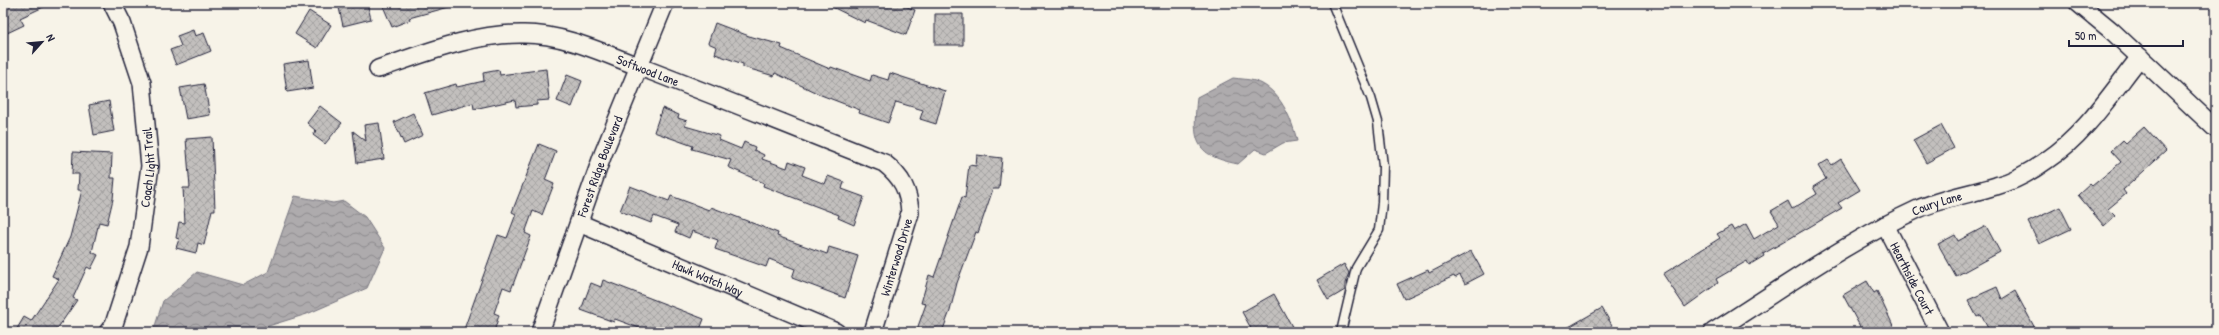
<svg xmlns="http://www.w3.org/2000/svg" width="2219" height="335" viewBox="0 0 2219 335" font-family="'Patrick Hand',sans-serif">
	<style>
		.water { fill: url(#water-waves); stroke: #76747f }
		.building { fill: url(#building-cross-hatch); stroke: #22223b }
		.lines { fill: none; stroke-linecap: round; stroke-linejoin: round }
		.lane-casing { stroke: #22223b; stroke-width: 11 }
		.street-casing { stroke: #22223b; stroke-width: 20 }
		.lane { stroke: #f7f3e8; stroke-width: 8 }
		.street { stroke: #f7f3e8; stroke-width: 17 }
		.labels { text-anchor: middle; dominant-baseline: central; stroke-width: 3; stroke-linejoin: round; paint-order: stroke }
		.street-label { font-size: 13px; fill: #22223b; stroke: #f7f3e8 }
	</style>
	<defs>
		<pattern id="water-waves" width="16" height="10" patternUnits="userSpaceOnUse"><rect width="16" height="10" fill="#aeabad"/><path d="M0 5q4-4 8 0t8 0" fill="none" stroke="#8d8b8e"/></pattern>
		<pattern id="building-cross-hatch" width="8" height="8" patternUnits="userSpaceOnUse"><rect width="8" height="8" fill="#c2bfbd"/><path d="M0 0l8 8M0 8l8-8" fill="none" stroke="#a6a4a3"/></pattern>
	</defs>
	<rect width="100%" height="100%" fill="#f7f3e8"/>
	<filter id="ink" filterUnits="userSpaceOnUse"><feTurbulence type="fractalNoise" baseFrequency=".025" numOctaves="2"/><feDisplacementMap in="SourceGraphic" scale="8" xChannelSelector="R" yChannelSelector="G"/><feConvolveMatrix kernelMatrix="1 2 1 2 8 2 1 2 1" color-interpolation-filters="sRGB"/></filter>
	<g filter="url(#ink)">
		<path class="water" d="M1233 78C1240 79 1248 79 1255 81 1279 88 1292 119 1297 141L1283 143 1266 153 1255 149 1238 164C1192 155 1193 139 1197 97Z
			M295 196 333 203 344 201 365 217 385 248 367 288 307 314 249 332H153L163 301 197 272 243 285 268 272Z"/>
		<path class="building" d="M9 3H52L20 18 24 25 3 35V6Z
			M338 3H367L371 19 343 26Z
			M390 3H449V7L409 18 410 20 392 27 383 6Z
			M824 3H897L915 10 906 35 866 20 865 23Z
			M309 11 331 25 317 48 295 34Z
			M935 14H963V45H935Z
			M715 23 749 36 782 45 781 48 830 69 831 67 870 81 872 75 888 80 890 73 945 91 936 124 920 119 923 110 896 102 888 123 859 113 860 110 821 95 775 73 774 76 743 67V64L715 54 717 47 708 43Z
			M193 30 195 36 204 33 211 51 176 65 170 50 181 46 177 36Z
			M309 60 313 88 287 92 283 64Z
			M546 69 549 100 537 101V105L516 107 515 100 474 109 473 103 432 115 425 93 456 84 457 87 484 81 483 73 499 70 500 75Z
			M567 75 582 81 572 107 557 101Z
			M204 84 210 115 186 119 180 88Z
			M109 101 114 131 94 135 89 105Z
			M320 106 342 123 325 144 313 135 316 131 307 123Z
			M662 108 679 115 678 118 687 121 685 126 720 136 719 140 741 149 744 142 755 147 754 150 764 155 762 159 787 168 789 161 805 167 802 175 825 184 828 176 844 182 842 189 864 197 854 225 838 218 839 215 763 186 764 183 728 167 731 160 692 149 693 146 654 132Z
			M413 113 423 135 404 144 394 122Z
			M379 123 384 159 357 163 353 131 366 141 364 125Z
			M1941 125 1954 148 1926 163 1913 140Z
			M2144 127 2166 151 2123 190 2126 194 2108 209 2115 216 2104 226 2078 195 2090 184 2092 186 2121 162 2111 151 2123 140 2126 143Z
			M212 137 215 210H212L204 245 198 243 196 253 176 248 179 239 176 238 179 222 185 223 183 188H190L186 139Z
			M539 144 556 151 545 180 554 184 542 215 533 211 525 233 531 236 511 290 503 287 494 313 499 315 494 332H463L498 235 507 238 516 214 512 212Z
			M73 152 112 154 111 178H115L113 199 107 224 99 222 92 252 98 255 91 269 87 267 73 298 77 300 55 332H15L24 317 31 321 59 279 52 276 70 237 82 190H78L79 174H72Z
			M977 155 1002 158 999 189H993L978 233 976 232 957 283 950 311 942 332H916L926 304 921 303 929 275 934 277 962 197 965 198 969 165 976 166Z
			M1841 159 1860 190 1838 203 1842 208 1763 254 1764 256 1749 265 1747 261 1716 279 1718 283 1685 307 1663 274 1720 238 1717 234 1731 226 1734 231 1746 224 1754 239 1779 224 1771 211 1788 201 1792 209 1817 194 1813 187 1826 179 1818 166 1828 160 1832 165Z
			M630 186 669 201 671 196 709 210 711 207 778 233 777 236 827 254 829 247 858 256 845 298 792 278 795 269 769 259 766 267 715 249 718 240 692 231 689 238 675 232 678 225 654 216 651 223 620 211Z
			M2060 207 2071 229 2039 244 2028 222Z
			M1986 226 2000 252 1956 276 1938 244 1955 235 1958 241Z
			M1471 251 1484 274 1465 284 1460 275 1455 278 1454 276 1404 299 1397 284 1428 270 1429 273Z
			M1344 264 1349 273 1345 283V290L1328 300 1317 280Z
			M603 280 704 319 699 332H650L615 319 614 322 581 310 591 283 601 287Z
			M1867 281 1874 293 1877 291 1896 332H1863L1843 295Z
			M1997 287 2002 299 2015 291 2037 332H1990L1981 315 1977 317 1968 300Z
			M1274 294 1295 332H1253L1242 312Z
			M1602 308 1616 332H1560Z"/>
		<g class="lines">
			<defs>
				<path id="lane" d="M1332 3 1371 98 1378 122 1383 166 1382 203 1379 230 1356 268 1341 332"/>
				<g id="street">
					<path d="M2078 3 2112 31 2216 129"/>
					<path id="s1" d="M378 69C425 53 474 33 524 34 565 34 603 53 640 67 721 98 803 131 884 163 902 177 909 191 910 213L873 332"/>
					<path id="s2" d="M579 223 836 332"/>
					<path id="s3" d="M1885 225 1940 332"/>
					<path id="s4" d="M108 332 114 324 139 247 150 166 142 83 122 23 112 3"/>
					<path id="s5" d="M540 332 603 154 665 3"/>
					<path id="s6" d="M1713 332C1780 290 1846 242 1918 209 1943 198 1970 194 1996 186 2014 181 2032 171 2047 160 2085 135 2112 92 2140 57"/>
				</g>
			</defs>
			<use href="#lane" class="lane-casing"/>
			<use href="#street" class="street-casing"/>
			<use href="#lane" class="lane"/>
			<use href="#street" class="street"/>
		</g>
	</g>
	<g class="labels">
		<g class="street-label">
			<text stroke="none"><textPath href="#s1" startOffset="281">Softwood Lane</textPath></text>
			<text stroke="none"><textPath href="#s5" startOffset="176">Forest Ridge Boulevard</textPath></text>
			<text stroke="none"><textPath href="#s4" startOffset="171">Coach Light Trail</textPath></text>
			<text stroke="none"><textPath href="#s6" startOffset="259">Coury Lane</textPath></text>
			<text transform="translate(896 257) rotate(-73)">Winterwood Drive</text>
			<text stroke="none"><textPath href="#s2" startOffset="140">Hawk Watch Way</textPath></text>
			<text stroke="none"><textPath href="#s3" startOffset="60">Hearthside Court</textPath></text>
		</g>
	</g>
	<rect width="2219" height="335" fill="none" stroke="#f7f3e8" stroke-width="16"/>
	<rect x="8" y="8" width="2203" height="319" fill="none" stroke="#22223b" stroke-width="1.5" filter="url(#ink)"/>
	<g transform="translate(42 42) rotate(63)" stroke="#f7f3e8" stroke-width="3" paint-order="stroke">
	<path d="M0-3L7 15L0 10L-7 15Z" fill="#22223b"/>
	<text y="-6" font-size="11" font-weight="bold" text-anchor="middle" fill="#22223b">N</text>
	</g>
	<path d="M2069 40v6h114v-6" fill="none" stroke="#22223b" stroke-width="2"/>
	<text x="2075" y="40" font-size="12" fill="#22223b" stroke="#f7f3e8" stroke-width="3" paint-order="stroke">50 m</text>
</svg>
